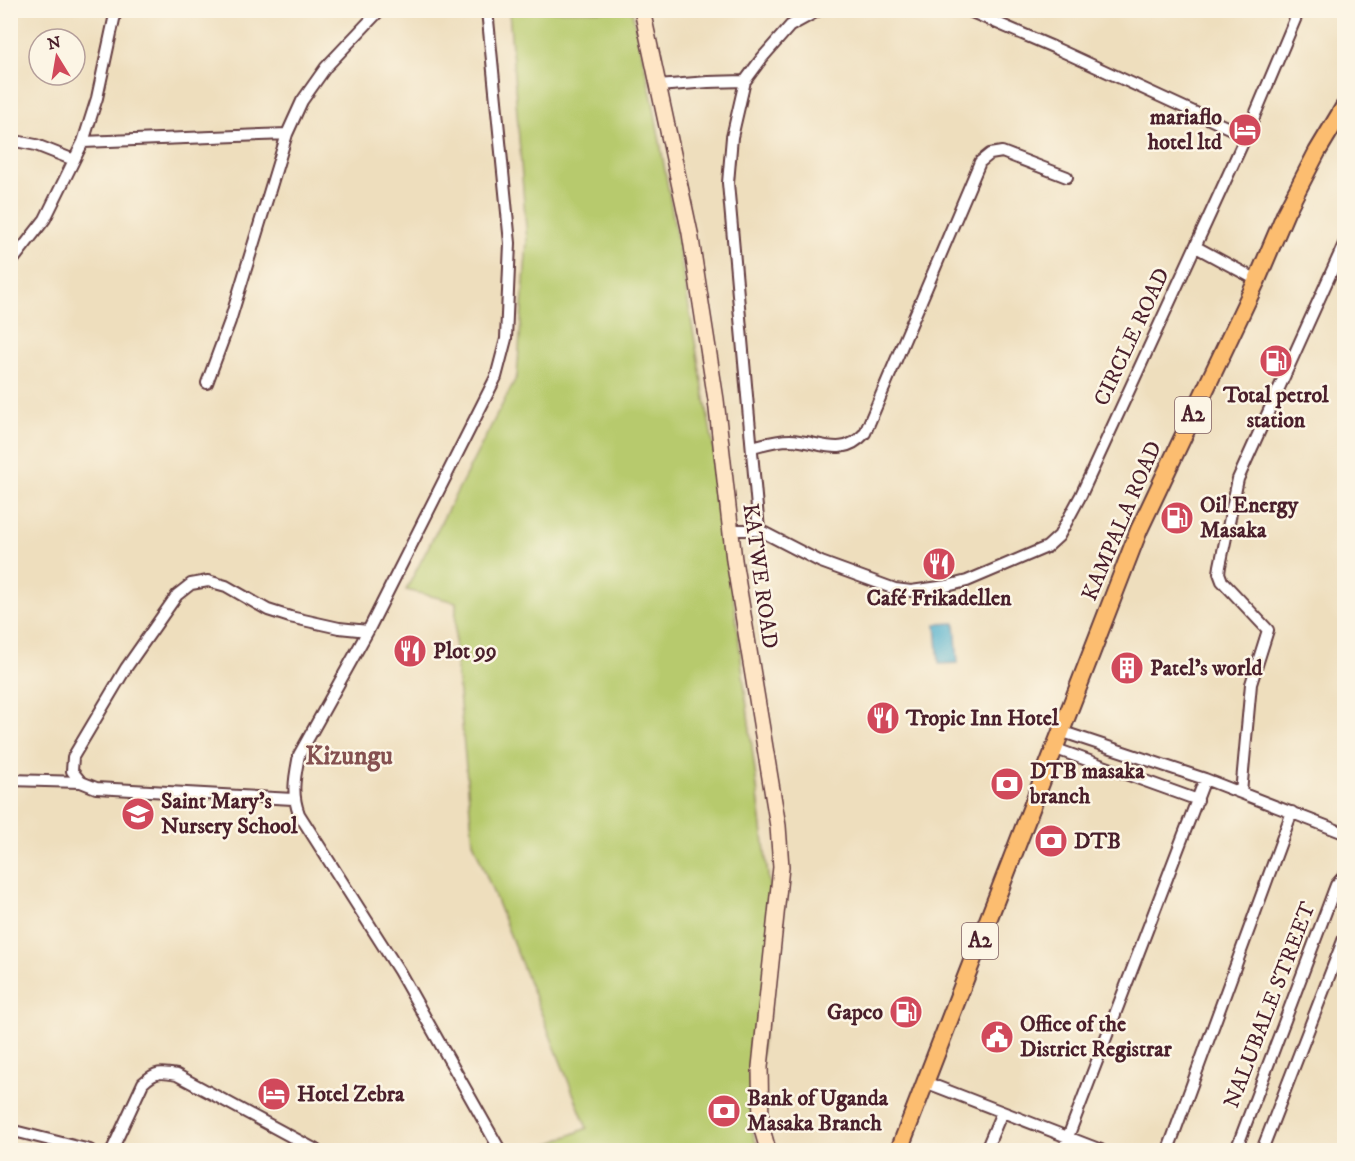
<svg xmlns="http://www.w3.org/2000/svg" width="1355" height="1161" viewBox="0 0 1355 1161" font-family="'IM FELL DW Pica',serif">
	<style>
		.green { fill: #b7ca6d; stroke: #80744c; stroke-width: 1.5 }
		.water { fill: #4daecc; stroke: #4c667c; stroke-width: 1.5 }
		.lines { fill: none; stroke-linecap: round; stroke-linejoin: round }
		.street-casing { stroke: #633c41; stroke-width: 14 }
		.secondary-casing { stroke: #633c41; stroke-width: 18 }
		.primary-casing { stroke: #633c41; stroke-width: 20 }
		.street { stroke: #fff; stroke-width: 10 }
		.secondary { stroke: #fee5c5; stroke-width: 15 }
		.primary { stroke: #fcbd6f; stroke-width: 16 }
		.labels { text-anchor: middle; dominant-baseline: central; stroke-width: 5; stroke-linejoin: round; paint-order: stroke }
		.shield { fill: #fcf5e5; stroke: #7f5f63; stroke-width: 1.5 }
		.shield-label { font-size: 21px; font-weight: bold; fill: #4a1f2b }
		.poi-label { font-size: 22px; font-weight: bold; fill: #4a1f2b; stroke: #fcf5e5; text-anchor: start }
		.street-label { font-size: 22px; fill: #4a1f2b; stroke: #fcf5e5 }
		.quarter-label { font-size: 26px; font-weight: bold; fill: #855151; stroke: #fcf5e5 }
	</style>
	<rect width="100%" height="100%" fill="#fcf5e5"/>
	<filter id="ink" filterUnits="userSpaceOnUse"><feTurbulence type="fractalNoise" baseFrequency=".0167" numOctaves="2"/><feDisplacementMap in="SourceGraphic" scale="12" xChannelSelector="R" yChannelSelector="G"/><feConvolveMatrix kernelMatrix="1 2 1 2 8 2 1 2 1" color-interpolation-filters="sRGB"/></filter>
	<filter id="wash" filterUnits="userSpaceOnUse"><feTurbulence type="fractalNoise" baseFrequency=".008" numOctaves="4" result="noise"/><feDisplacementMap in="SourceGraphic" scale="24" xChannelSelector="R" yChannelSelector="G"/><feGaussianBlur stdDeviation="1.35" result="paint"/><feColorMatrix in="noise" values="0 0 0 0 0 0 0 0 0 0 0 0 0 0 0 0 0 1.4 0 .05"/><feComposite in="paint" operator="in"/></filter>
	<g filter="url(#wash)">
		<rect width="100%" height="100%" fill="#eedebd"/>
		<path class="green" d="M509 11H632L653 102 718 473 775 932 752 1129 758 1150H535L587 1128 473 842 455 651 456 602 406 590 517 376 527 241Z"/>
		<path class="water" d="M955 623 958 663 939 664 936 624Z"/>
	</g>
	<g filter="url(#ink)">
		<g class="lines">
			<defs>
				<path id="street" d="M487 10 510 243 506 339 496 377 368 631 299 755C295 777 291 792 299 814L399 971 500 1150
					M658 86 708 82 745 81
					M1246 136 1299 10
					M10 140 36 145 74 160
					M83 142 287 134
					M1196 247 1257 280
					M10 264 45 219 83 142 97 98 116 10
					M207 383 230 321 287 134 302 101 326 67 380 10
					M752 447C764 444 777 440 790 440 820 441 842 459 865 433L980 162 990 154 1002 152 1067 177
					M730 530H759L821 562 895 589 911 591 947 586 967 581 1047 547 1059 536 1081 495 1246 136 1053 47 967 10
					M759 530 728 183 732 137 745 81 762 58 790 26 819 10
					M1060 731 1205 779 1344 833
					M1056 749 1198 800
					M10 780 81 782
					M1241 793 1251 684 1268 630 1222 581 1219 573 1220 566 1238 479 1344 244
					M293 799 96 788 81 782 72 771 73 757 126 668 177 595 191 584 208 581 226 586 268 610 290 617 339 628 368 631
					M925 1082 1101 1150
					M10 1130 90 1150
					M112 1150 143 1083C156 1071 161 1072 177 1075L316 1150
					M986 1150 1002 1112
					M1063 1150 1205 779
					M1168 1150 1292 812
					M1236 1150 1336 885 1344 876
					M1262 1150 1344 938"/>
				<path id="secondary" d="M642 10 690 233 716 400 734 560 778 826 781 867 760 1067 761 1126 768 1150"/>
				<path id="primary" d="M899 1150 1139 530 1257 280 1286 212 1317 152 1344 107"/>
			</defs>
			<use href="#street" class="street-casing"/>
			<use href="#secondary" class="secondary-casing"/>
			<use href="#primary" class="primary-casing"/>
			<use href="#street" class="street"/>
			<use href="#secondary" class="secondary"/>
			<use href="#primary" class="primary"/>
		</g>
	</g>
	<defs>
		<symbol id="hotel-disc" viewBox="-11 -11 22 22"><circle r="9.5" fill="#d1495b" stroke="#fcf5e5"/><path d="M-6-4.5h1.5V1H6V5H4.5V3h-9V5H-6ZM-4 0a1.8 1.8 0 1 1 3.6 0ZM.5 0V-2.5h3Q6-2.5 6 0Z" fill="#fff"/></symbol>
		<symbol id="fuel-disc" viewBox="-11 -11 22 22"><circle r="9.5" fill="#d1495b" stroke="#fcf5e5"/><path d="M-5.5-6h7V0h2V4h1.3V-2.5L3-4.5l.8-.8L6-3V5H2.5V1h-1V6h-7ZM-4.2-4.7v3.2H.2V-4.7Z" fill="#fff"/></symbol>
		<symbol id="restaurant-disc" viewBox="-11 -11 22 22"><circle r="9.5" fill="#d1495b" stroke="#fcf5e5"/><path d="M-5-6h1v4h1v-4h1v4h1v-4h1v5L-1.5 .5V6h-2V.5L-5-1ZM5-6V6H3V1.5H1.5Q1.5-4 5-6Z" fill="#fff"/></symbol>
		<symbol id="building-disc" viewBox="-11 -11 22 22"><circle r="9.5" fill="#d1495b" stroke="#fcf5e5"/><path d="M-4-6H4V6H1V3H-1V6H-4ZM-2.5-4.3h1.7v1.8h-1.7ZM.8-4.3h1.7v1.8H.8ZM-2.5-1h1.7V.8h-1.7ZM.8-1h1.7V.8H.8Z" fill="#fff"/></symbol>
		<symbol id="bank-disc" viewBox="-11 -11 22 22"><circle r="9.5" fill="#d1495b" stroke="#fcf5e5"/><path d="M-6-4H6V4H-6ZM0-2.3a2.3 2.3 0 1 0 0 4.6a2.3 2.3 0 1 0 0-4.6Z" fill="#fff"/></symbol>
		<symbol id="school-disc" viewBox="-11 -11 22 22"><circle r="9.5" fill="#d1495b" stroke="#fcf5e5"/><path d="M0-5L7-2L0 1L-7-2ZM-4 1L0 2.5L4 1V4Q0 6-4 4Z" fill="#fff"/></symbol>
		<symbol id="civic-disc" viewBox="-11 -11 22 22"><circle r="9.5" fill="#d1495b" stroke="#fcf5e5"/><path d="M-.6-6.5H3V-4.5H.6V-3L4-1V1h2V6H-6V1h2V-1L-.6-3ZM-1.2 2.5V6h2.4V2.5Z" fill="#fff"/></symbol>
	</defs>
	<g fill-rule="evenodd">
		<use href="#hotel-disc" x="1226" y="111" width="38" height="38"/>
		<use href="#fuel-disc" x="1257" y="342" width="38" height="38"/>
		<use href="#fuel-disc" x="1158" y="499" width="38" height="38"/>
		<use href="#restaurant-disc" x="920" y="545" width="38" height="38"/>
		<use href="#restaurant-disc" x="391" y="632" width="38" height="38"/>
		<use href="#building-disc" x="1108" y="649" width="38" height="38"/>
		<use href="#restaurant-disc" x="864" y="699" width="38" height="38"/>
		<use href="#bank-disc" x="988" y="765" width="38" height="38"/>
		<use href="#school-disc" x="119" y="795" width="38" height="38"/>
		<use href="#bank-disc" x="1032" y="822" width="38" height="38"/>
		<use href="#fuel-disc" x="887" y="993" width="38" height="38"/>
		<use href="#civic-disc" x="978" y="1018" width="38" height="38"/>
		<use href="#hotel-disc" x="255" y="1075" width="38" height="38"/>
		<use href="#bank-disc" x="705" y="1092" width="38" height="38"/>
	</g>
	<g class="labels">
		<g class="shield">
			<rect x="1175" y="397" width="36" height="36" rx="4.5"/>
			<rect x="962" y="923" width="36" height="36" rx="4.5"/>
		</g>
		<g class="shield-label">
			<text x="1193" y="415">A2</text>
			<text x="980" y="941">A2</text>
		</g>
		<g class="poi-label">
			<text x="1222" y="117" text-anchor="end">mariaflo<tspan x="1222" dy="25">hotel ltd</tspan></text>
			<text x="1276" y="395" text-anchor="middle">Total petrol<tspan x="1276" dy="25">station</tspan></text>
			<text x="1200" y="505">Oil Energy<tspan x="1200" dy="25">Masaka</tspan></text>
			<text x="939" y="598" text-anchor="middle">Café Frikadellen</text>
			<text x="433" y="651">Plot 99</text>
			<text x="1150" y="668">Patel's world</text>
			<text x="906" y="718">Tropic Inn Hotel</text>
			<text x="1030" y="771">DTB masaka<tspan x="1030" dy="25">branch</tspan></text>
			<text x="161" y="801">Saint Mary's<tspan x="161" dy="25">Nursery School</tspan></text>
			<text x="1074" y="841">DTB</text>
			<text x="883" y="1012" text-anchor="end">Gapco</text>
			<text x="1020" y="1024">Office of the<tspan x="1020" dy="25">District Registrar</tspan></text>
			<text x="297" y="1094">Hotel Zebra</text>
			<text x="747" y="1098">Bank of Uganda<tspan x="747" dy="25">Masaka Branch</tspan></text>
		</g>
		<g class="street-label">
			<text transform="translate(1132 337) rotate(-65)">CIRCLE ROAD</text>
			<text transform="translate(1122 521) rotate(-67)">KAMPALA ROAD</text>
			<text transform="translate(760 576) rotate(82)">KATWE ROAD</text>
			<text transform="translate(1270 1005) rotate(-69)">NALUBALE STREET</text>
		</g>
		<g class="quarter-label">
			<text x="349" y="756">Kizungu</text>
		</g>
	</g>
	<rect width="1355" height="1161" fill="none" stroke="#fcf5e5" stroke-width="36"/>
	<g transform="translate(57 57) rotate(349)"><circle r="28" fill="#fcf5e5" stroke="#b59f9b" stroke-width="1.5"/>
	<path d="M0-4.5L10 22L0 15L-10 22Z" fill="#d1495b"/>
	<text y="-9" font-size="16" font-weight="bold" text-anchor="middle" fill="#4a1f2b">N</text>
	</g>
</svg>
